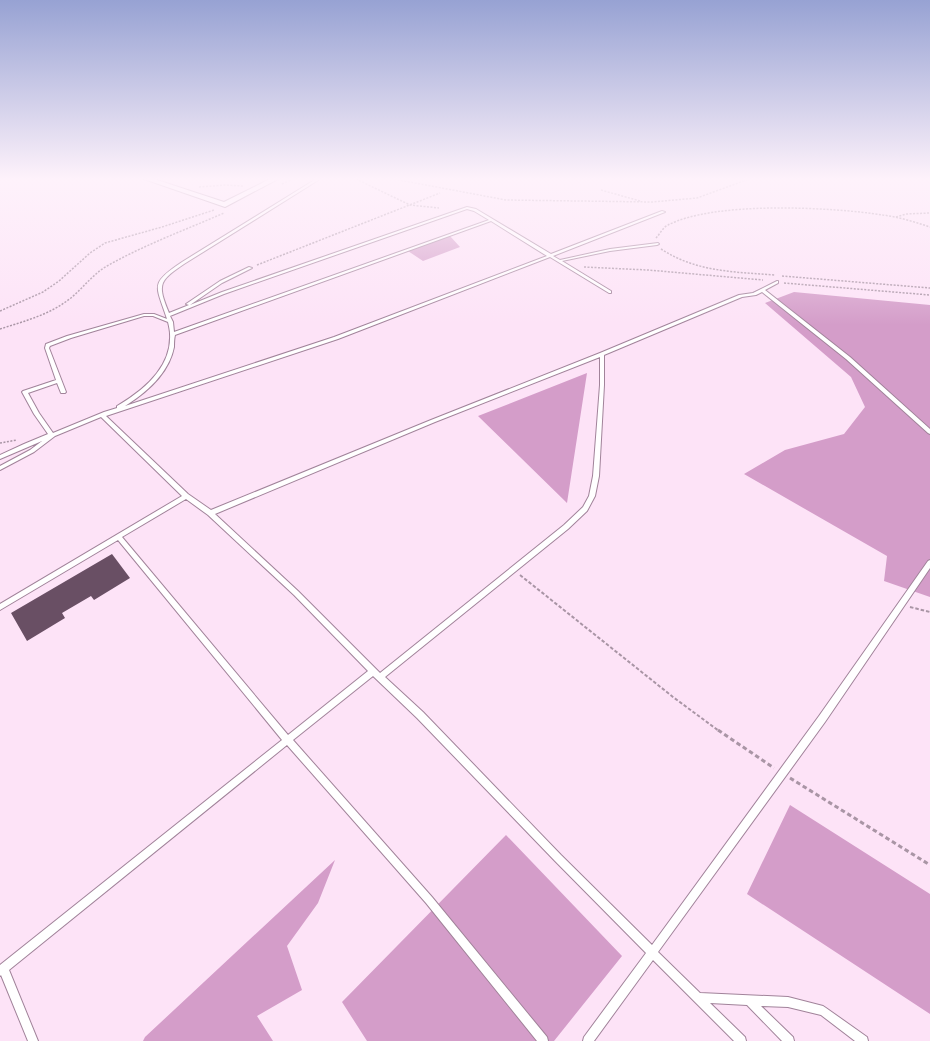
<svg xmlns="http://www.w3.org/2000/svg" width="930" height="1041" viewBox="0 0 930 1041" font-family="Inter,sans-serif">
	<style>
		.forest { fill: #d49dc9 }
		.building { fill: #694f64 }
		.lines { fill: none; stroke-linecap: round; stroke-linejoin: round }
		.lane-casing { stroke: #a1839a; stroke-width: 2 }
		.street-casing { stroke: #a1839a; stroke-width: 2 }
		.path-far2 { stroke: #a995a5; stroke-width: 1.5; stroke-dasharray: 2 1.5; stroke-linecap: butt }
		.path-far1 { stroke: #a995a5; stroke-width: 2; stroke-dasharray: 3.5 2; stroke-linecap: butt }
		.path { stroke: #a995a5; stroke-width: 3; stroke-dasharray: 4.5 3; stroke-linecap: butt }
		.lane { fill: #fff; fill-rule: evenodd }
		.street { fill: #fff; fill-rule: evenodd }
	</style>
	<rect width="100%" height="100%" fill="#fde3f7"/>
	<path class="forest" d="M450 236 460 247 423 261 408 251Z
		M794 292 930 305V597L884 581 887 556 744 474 785 450 844 434 865 407 851 377 765 303Z
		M587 373 567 503 478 416Z
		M790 805 930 894V1014L747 894Z
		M506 835 622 956 554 1041H367L342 1002Z
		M335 860 318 903 287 946 302 990 257 1016 273 1041H143L145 1037Z"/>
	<path class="building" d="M112 554 130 578 94 600 91 596 62 613 65 618 27 641 11 613Z"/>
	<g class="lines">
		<defs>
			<path id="lane" d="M316 179H320L184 264C159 281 157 284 169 313L189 305 186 304 220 281 249 267 252 268 222 283 190 305 222 292 467 207 476 209 551 254 662 211 665 212 553 256 560 260 610 249 658 243 659 244 657 245 610 251 562 261 611 291V293H609L550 257 338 339 106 416 188 494 211 510 431 420 600 353 739 295 753 293 777 281H778V283L765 290 850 357 930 429V434L928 433 846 359 762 292 756 295 742 297 604 355V385L599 476 595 496 587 511 568 529 385 677 423 712 561 855 652 945 819 716 928 561 930 560V568L825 722 658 952 700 993 788 997 823 1006 826 1008 867 1037 868 1041H855L821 1015 788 1007 761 1006 793 1037 794 1041H782L747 1005 710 1003 745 1037 746 1041H734L653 960 594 1041H583L584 1037 646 953 555 861 417 718 373 676 293 740 432 897 547 1037 548 1041H537L426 903 287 745 9 970 38 1041H28L1 975 0 976V965L282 740 118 540 0 610V604L182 496 101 417 55 436 34 452 0 470V466L30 450 42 441 0 459V455L24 444 48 434 34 414 22 392 23 391 56 380 45 348 46 344 67 336 144 314H154L167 319C156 285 149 284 182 262ZM467 209 474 211 489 220 174 332 173 322 170 316 224 294ZM491 221 547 256 334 337 125 406C146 393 169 373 174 347 174 343 174 339 175 335ZM144 316H153L168 322C169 326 170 331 170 334 172 367 143 391 117 406V408L104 412 53 433 39 413 28 393 57 383 61 393H65L66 392 49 348 50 346 71 338ZM600 357V385L593 476 589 496 583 507 564 525 380 673 298 591 215 514 435 422ZM186 499 208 515 294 595 368 671 288 735 122 537Z"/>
			<path id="street" d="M144 179H154L224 202 270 179H278L225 207Z"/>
		</defs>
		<use href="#lane" class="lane-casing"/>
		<use href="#street" class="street-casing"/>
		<path class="path-far2" d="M356 179 410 205 439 208
			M394 179 506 200 652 202 697 198 749 179
			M282 184 293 179
			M199 187 225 185 243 186
			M601 190 640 201
			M896 217 906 214 930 213
			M656 238C660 234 663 227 668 225 714 201 831 207 883 215 899 217 915 222 930 227
			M661 249C696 272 735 272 775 275
			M257 265 440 193
			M584 267 648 270 763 280
			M782 276 930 288
			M784 283 930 295
			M0 311 43 292 59 281 90 253 105 243 162 227 214 210
			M0 329C25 321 52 314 72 297 84 287 93 274 107 266 144 245 185 230 224 213
			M0 443 17 440"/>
		<path class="path-far1" d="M520 575 673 697 719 731
			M910 607 930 612"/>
		<path class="path" d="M718 730 774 768
			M790 778 930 865"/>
		<use href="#lane" class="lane"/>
		<use href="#street" class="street"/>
	</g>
	<linearGradient id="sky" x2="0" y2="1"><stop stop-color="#97a2d3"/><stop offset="0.55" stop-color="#fef2fb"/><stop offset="1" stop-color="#fef2fb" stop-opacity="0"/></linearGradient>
	<rect width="930" height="325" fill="url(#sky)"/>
</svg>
